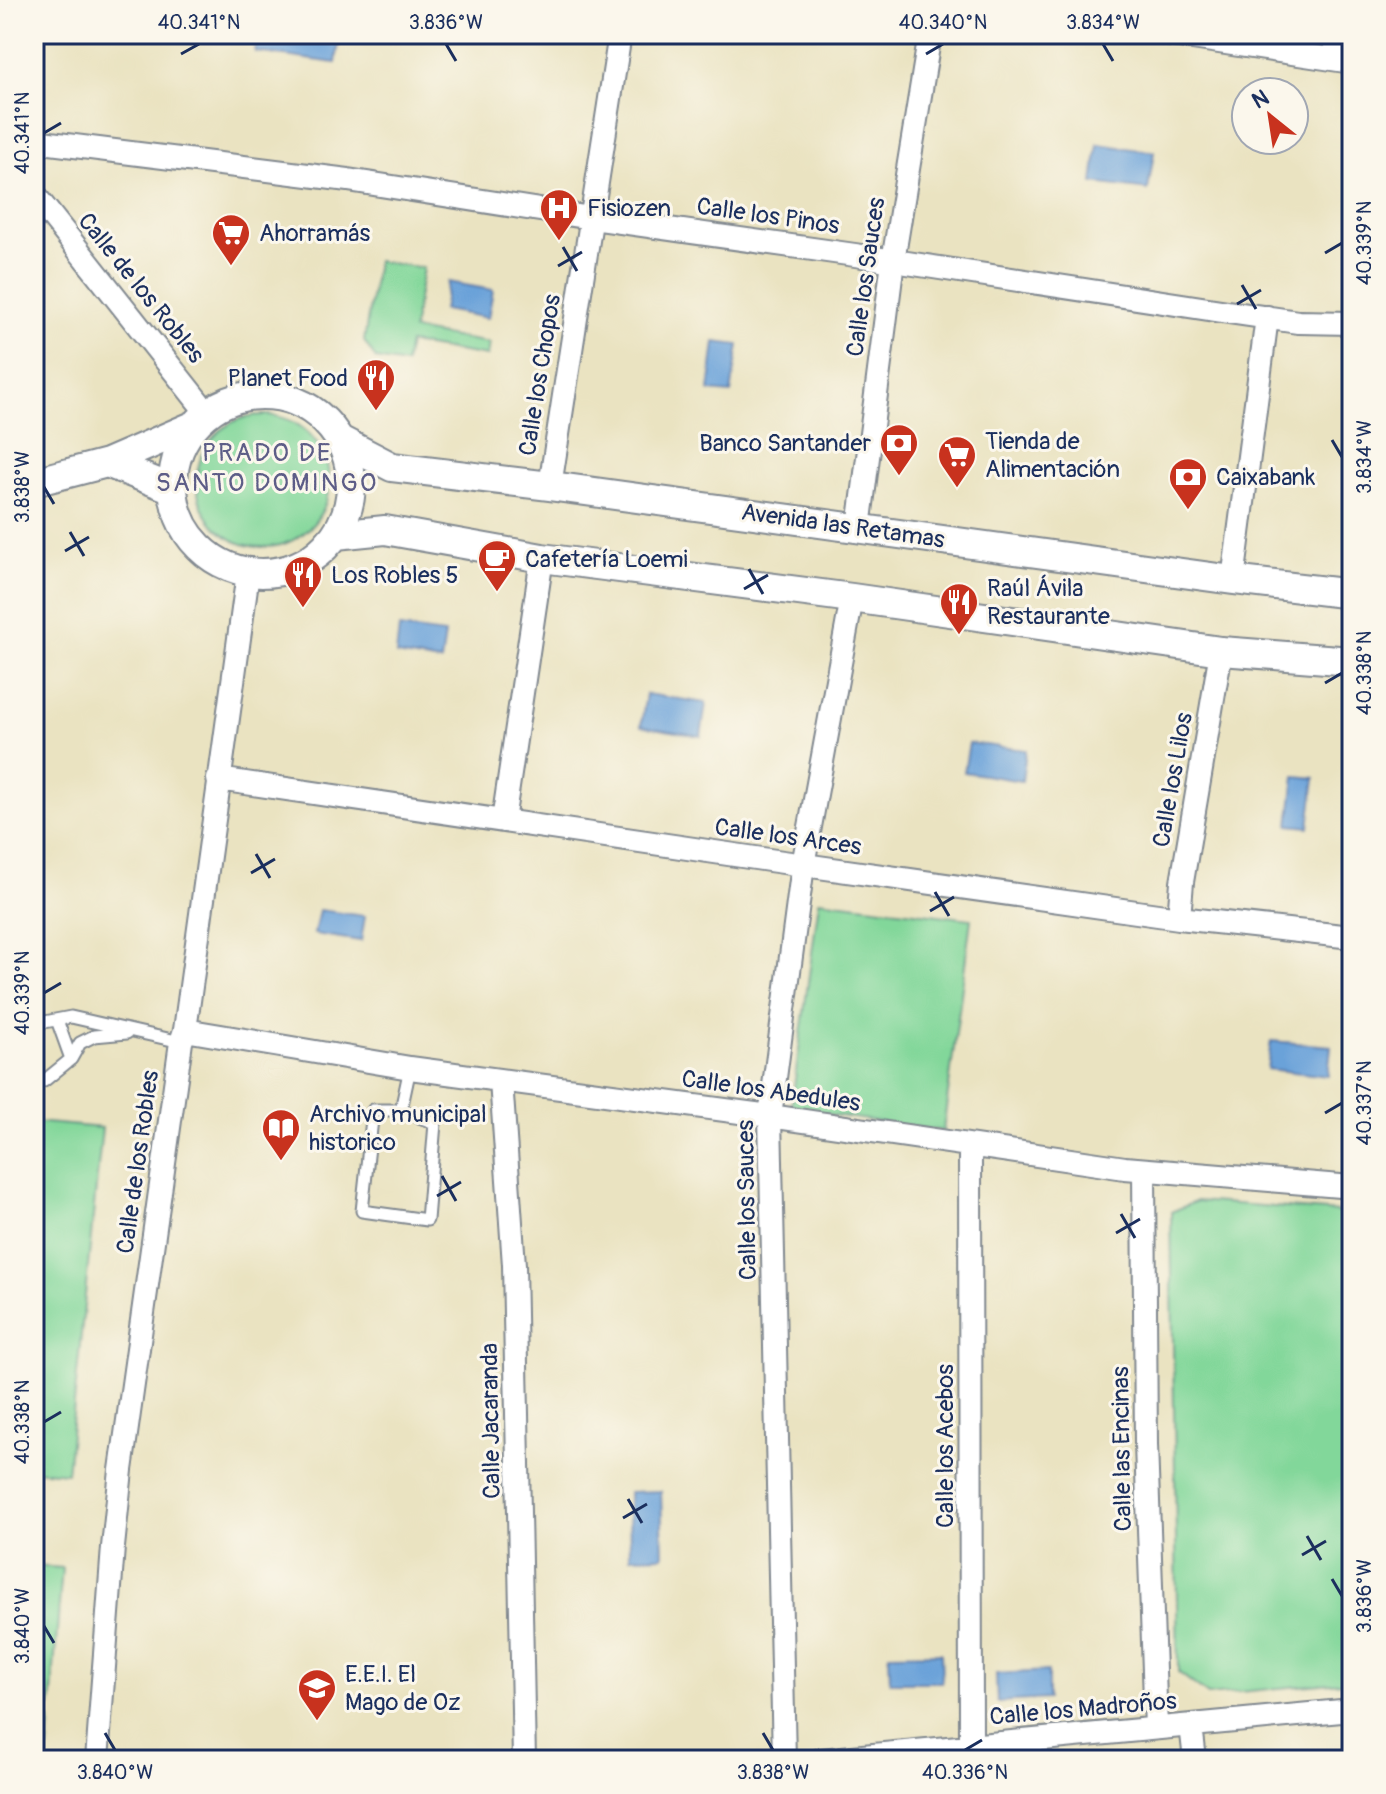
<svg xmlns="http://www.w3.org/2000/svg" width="1386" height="1794" viewBox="0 0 1386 1794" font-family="Pangolin,sans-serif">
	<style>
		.green { fill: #82d79a; stroke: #4e837c; stroke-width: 2 }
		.water { fill: #6aa2d9; stroke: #42689c; stroke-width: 2 }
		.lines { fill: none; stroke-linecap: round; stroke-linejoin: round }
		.service-casing { stroke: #828990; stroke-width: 15 }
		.minor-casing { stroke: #828990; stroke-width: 26 }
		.tertiary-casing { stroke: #828990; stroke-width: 32 }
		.service { stroke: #fff; stroke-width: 11 }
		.minor { stroke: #fff; stroke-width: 22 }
		.tertiary { stroke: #fff; stroke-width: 28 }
		.ticks { fill: none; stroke: #1b2f5e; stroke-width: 3 }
		.labels { text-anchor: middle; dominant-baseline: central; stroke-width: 6; stroke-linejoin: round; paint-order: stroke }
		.poi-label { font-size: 24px; fill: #1b2f5e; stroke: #fbf7ec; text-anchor: start }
		.street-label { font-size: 24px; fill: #1b2f5e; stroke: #fbf7ec }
		.neighbourhood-label { font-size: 26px; letter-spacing: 2px; fill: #5d5d87; stroke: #fbf7ec }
		.neatline { fill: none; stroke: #1b2f5e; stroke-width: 3 }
		.ticks-label { font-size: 20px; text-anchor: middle; fill: #1b2f5e }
	</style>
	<rect width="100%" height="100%" fill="#fbf7ec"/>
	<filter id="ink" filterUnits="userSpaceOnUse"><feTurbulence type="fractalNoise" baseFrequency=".0125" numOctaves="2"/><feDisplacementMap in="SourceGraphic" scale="16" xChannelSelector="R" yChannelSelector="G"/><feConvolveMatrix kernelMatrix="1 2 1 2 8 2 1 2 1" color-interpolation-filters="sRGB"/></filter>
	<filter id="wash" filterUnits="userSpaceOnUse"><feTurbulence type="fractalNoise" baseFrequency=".006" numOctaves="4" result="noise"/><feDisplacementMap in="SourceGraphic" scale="32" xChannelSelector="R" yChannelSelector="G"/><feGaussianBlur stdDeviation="1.8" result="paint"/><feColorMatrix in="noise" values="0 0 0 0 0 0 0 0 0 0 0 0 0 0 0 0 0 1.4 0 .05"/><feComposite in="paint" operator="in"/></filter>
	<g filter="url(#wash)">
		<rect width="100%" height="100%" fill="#eae3c1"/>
		<path class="green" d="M377 261 423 268 413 330 489 343 487 356 409 343 405 364 376 359 364 341Z
			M197 481a66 66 0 1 1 132 0a66 66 0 1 1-132 0Z
			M819 900 971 919 943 1131 791 1109Z
			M34 1122 102 1128 67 1473 34 1470Z
			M1197 1201 1352 1213V1681L1208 1695 1178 1672 1171 1212Z
			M34 1566 62 1568 51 1706 34 1705Z
			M34 1719 50 1720 47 1760H34Z"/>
		<path class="water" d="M258 34H340L336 63 255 52Z
			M1098 144 1154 152 1148 190 1093 183Z
			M448 282 493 290 488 318 443 310Z
			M715 342 739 345 731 393 709 391Z
			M399 628 445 634 441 662 396 655Z
			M646 694 706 703 701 736 641 726Z
			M969 743 1026 750 1022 781 964 772Z
			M1295 776 1315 778 1309 827 1289 825Z
			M319 910 365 916 361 941 314 934Z
			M1271 1041 1331 1046 1328 1076 1267 1069Z
			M661 1491 663 1556 630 1557 629 1492Z
			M941 1653 942 1682H890L889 1654Z
			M1048 1671V1699L997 1702 996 1674Z"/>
	</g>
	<g filter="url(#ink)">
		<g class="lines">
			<defs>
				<path id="service" d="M34 1024 71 1017 181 1042
					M71 1059 80 1043 94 1036 127 1033
					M34 1080 44 1081 71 1059 57 1020
					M401 1110 435 1123 427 1220 362 1211 373 1110H401L410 1068"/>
				<path id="minor" d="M1166 34 1352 62
					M1333 59 1337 34
					M34 141 348 180 591 218 855 255 1228 312 1298 322 1352 323
					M34 194 208 414
					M550 486 620 34
					M859 528 893 261 930 34
					M1233 580 1267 317
					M218 779 769 860 1179 918 1352 937
					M503 821 542 558
					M1179 918 1182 882 1221 651
					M185 1030 410 1068 770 1116 1125 1168 1352 1187
					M501 1081 514 1265 524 1760
					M970 1146 971 1745
					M1144 1170 1146 1444 1156 1728
					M1191 1725 1195 1760
					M97 1760 113 1547 121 1470 181 1042 185 1030 248 573
					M784 1760 770 1116 803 865 852 598
					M820 1760 1352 1710"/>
				<path id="tertiary" d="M173 484a89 89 0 1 1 178 0a89 89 0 1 1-178 0Z
					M340 440 392 467 550 486 1233 580 1352 594
					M107 463 173 489
					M34 482 107 463 195 425
					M336 535 385 530 542 558 852 598 1221 651 1352 661"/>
			</defs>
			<use href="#service" class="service-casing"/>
			<use href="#minor" class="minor-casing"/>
			<use href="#tertiary" class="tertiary-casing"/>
			<use href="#service" class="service"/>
			<use href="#minor" class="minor"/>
			<use href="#tertiary" class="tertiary"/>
		</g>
	</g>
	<path class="ticks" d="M446 44 456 61M1103 44 1113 61M181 54 199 44M926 54 943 44M44 133 61 123M563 247 577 271M1325 253 1342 243M558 266 582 252M1242 285 1256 309M1237 304 1261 290M1332 440 1342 457M44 487 54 504M70 532 84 556M65 551 89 537M749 569 763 594M744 589 768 575M1325 683 1342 673M256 854 270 878M251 873 275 859M935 892 949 916M930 911 954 897M44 993 61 983M1325 1113 1342 1103M442 1176 456 1201M437 1196 461 1182M1121 1214 1135 1238M1116 1233 1140 1219M44 1422 61 1412M628 1499 642 1523M623 1518 647 1504M1307 1536 1321 1560M1302 1555 1326 1541M1332 1579 1342 1596M44 1626 54 1643M105 1733 115 1750M763 1733 773 1750M965 1750 982 1740"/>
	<defs>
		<symbol id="hospital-pin" viewBox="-11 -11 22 30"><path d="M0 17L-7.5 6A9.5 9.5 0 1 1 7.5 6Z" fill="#c8321e" stroke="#fbf7ec"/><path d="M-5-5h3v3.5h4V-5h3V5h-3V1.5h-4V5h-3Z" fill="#fff"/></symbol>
		<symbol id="supermarket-pin" viewBox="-11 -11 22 30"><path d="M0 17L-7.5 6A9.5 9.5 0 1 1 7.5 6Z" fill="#c8321e" stroke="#fbf7ec"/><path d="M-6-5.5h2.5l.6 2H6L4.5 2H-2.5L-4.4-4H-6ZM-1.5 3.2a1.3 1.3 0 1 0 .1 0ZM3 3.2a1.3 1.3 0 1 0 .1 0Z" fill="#fff"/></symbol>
		<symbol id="restaurant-pin" viewBox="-11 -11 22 30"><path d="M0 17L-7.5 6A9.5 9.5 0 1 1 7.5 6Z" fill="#c8321e" stroke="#fbf7ec"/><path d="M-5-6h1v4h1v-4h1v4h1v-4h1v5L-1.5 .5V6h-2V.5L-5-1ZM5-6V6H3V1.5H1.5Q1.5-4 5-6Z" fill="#fff"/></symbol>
		<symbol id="bank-pin" viewBox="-11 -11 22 30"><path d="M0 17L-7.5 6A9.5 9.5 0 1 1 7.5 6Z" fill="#c8321e" stroke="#fbf7ec"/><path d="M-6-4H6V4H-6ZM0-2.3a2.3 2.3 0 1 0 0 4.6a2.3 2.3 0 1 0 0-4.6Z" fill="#fff"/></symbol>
		<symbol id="cafe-pin" viewBox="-11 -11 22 30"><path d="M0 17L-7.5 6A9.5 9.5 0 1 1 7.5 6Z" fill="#c8321e" stroke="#fbf7ec"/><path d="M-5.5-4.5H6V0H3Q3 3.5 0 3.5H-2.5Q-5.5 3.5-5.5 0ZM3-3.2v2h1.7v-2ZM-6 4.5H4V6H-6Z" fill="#fff"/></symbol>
		<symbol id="library-pin" viewBox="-11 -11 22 30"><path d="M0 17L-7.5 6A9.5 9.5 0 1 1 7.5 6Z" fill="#c8321e" stroke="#fbf7ec"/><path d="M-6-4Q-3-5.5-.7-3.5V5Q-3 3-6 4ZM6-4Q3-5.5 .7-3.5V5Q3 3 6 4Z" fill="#fff"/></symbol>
		<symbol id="school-pin" viewBox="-11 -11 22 30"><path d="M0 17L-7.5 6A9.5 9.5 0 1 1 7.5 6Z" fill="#c8321e" stroke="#fbf7ec"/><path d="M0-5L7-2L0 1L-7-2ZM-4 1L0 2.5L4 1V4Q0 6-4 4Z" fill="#fff"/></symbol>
	</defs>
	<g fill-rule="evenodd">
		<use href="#hospital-pin" x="537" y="186" width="44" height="60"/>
		<use href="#supermarket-pin" x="209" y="211" width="44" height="60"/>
		<use href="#restaurant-pin" x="354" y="356" width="44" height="60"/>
		<use href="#bank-pin" x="877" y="421" width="44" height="60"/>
		<use href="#supermarket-pin" x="935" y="433" width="44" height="60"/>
		<use href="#bank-pin" x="1166" y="455" width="44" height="60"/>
		<use href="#cafe-pin" x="475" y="537" width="44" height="60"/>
		<use href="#restaurant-pin" x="281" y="553" width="44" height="60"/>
		<use href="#restaurant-pin" x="937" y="580" width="44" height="60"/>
		<use href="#library-pin" x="259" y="1106" width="44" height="60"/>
		<use href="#school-pin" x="295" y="1666" width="44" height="60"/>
	</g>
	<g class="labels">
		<g class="poi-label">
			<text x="587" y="208">Fisiozen</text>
			<text x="259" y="233">Ahorramás</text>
			<text x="348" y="378" text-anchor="end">Planet Food</text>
			<text x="985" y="441">Tienda de<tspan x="985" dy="28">Alimentación</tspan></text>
			<text x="871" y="443" text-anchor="end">Banco Santander</text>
			<text x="1216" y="477">Caixabank</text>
			<text x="525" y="559">Cafetería Loemi</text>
			<text x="331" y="575">Los Robles 5</text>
			<text x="987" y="588">Raúl Ávila<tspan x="987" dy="28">Restaurante</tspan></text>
			<text x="309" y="1114">Archivo municipal<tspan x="309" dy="28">historico</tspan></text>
			<text x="345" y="1674">E.E.I. El<tspan x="345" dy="28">Mago de Oz</tspan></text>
		</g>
		<g class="street-label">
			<text transform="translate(768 216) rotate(8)">Calle los Pinos</text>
			<text transform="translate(866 277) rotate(-82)">Calle los Sauces</text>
			<text transform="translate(141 288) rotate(51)">Calle de los Robles</text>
			<text transform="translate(540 375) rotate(-81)">Calle los Chopos</text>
			<text transform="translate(843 526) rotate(8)">Avenida las Retamas</text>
			<text transform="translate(1173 780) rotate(-80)">Calle los Lilos</text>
			<text transform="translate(788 837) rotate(8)">Calle los Arces</text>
			<text transform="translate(771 1091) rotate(8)">Calle los Abedules</text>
			<text transform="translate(138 1162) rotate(-82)">Calle de los Robles</text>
			<text transform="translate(747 1200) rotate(-91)">Calle los Sauces</text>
			<text transform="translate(491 1421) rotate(-91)">Calle Jacaranda</text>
			<text transform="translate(945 1446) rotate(-90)">Calle los Acebos</text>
			<text transform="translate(1122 1449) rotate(-91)">Calle las Encinas</text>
			<text transform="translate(1083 1709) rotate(-5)">Calle los Madroños</text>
		</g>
		<g class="neighbourhood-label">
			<text x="267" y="453">PRADO DE<tspan x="267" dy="30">SANTO DOMINGO</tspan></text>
		</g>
	</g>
	<rect width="1386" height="1794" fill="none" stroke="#fbf7ec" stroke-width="88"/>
	<g transform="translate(1270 116) rotate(330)"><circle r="38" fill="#fbf7ec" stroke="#a1a7b3" stroke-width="2"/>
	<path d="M0-6L14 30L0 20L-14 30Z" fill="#c8321e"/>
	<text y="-12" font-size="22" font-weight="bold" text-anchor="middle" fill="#1b2f5e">N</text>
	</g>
	<rect x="44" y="44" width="1298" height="1706" class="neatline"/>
	<g class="ticks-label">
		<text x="199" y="29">40.341°N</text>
		<text x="446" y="29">3.836°W</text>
		<text x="943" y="29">40.340°N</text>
		<text x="1103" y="29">3.834°W</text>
		<text transform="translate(22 133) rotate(-90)" y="7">40.341°N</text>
		<text transform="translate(1364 243) rotate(-90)" y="7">40.339°N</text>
		<text transform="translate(1364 457) rotate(-90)" y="7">3.834°W</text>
		<text transform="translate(22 487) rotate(-90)" y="7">3.838°W</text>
		<text transform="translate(1364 673) rotate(-90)" y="7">40.338°N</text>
		<text transform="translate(22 993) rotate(-90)" y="7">40.339°N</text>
		<text transform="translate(1364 1103) rotate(-90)" y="7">40.337°N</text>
		<text transform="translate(22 1422) rotate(-90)" y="7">40.338°N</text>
		<text transform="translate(1364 1596) rotate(-90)" y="7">3.836°W</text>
		<text transform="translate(22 1626) rotate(-90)" y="7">3.840°W</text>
		<text x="115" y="1779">3.840°W</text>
		<text x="773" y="1779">3.838°W</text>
		<text x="965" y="1779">40.336°N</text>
	</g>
</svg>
